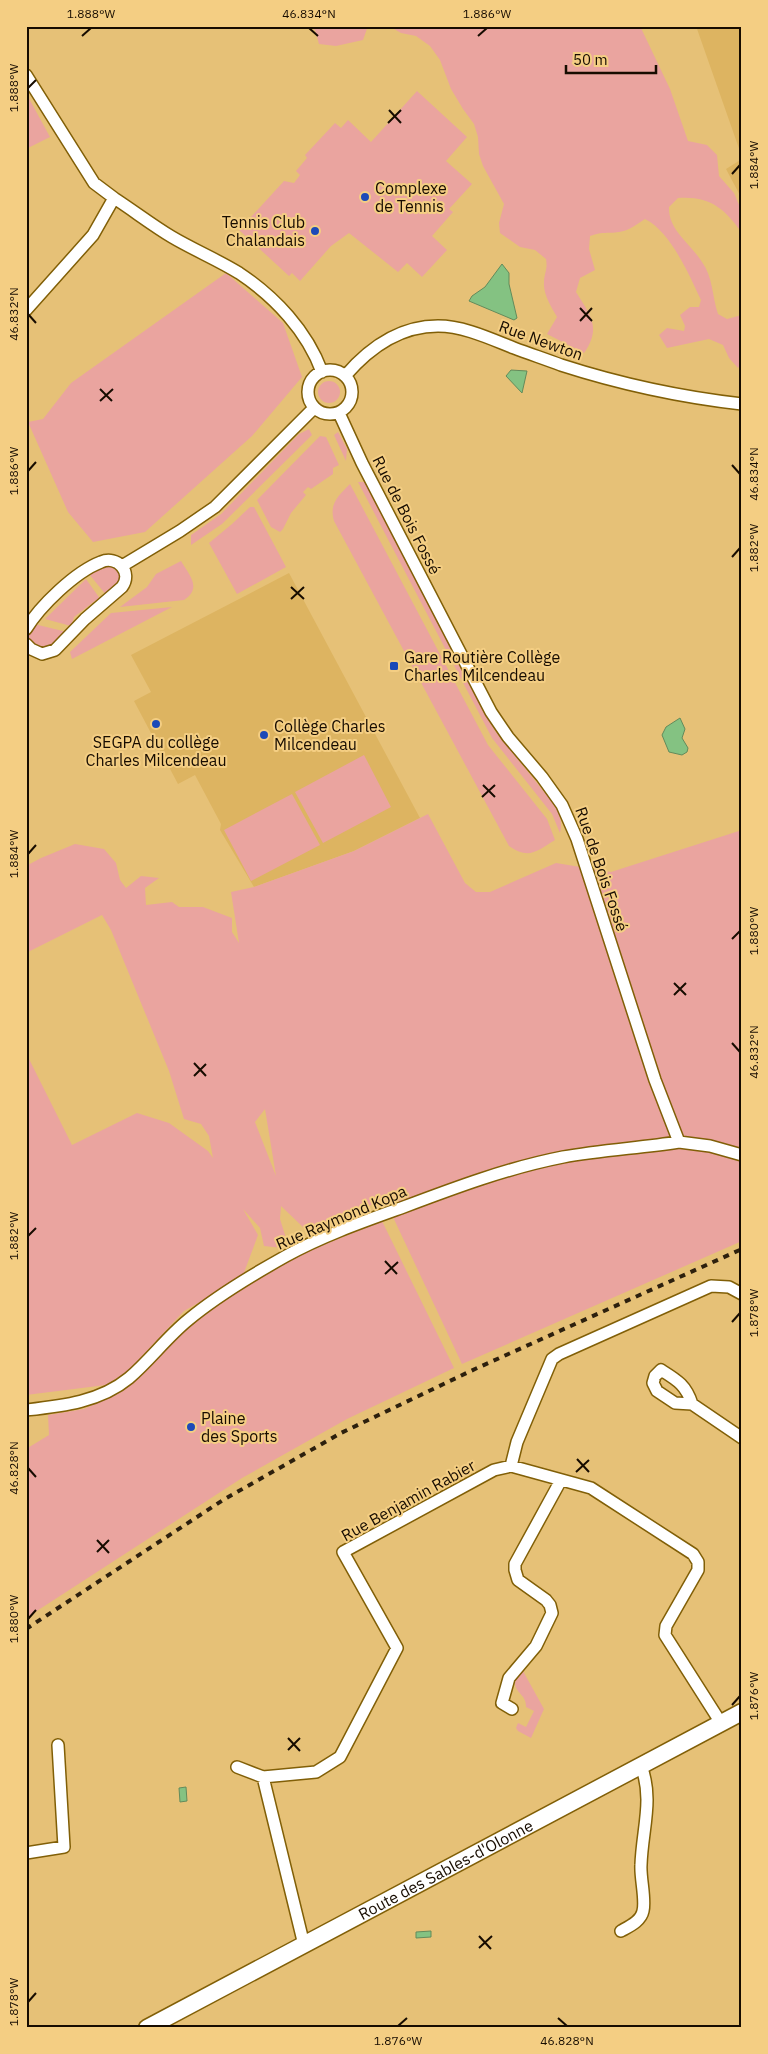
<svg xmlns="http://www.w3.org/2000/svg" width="768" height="2054" viewBox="0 0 768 2054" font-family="'IBM Plex Sans',sans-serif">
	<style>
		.built { fill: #ddb461 }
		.green { fill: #eaa49f; fill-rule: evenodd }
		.water { fill: #84c282; stroke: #638b5b }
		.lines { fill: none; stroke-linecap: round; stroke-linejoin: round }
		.minor-casing { stroke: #815f07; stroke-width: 14 }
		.secondary-casing { stroke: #815f07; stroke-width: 19 }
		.minor { stroke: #fff; stroke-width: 11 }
		.secondary { stroke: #fff; stroke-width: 16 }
		.rail { stroke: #2d200d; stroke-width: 4; stroke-dasharray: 6 6; stroke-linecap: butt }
		.ticks { fill: none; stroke: #170c00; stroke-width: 2 }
		.poi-dot { fill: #1d4ab8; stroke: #f4ce83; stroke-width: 2 }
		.labels { text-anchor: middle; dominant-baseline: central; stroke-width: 4; stroke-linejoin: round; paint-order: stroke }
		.poi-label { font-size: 16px; fill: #170c00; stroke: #f4ce83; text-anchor: start }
		.street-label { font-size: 16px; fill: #170c00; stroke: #f4ce83 }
		.neatline { fill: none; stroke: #170c00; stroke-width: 2 }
		.ticks-label { font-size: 12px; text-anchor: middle; fill: #170c00 }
	</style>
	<rect width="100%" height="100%" fill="#e6c177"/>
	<path class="built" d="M696 26H742V157Z
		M742 159V199L726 169Z
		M289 573 420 818 354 851 254 887 220 830 221 824 195 775 178 784 134 701 151 692 131 655Z"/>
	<path class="green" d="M309 26H368L363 40 336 46 319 44 315 30Z
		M389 26H640L670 89 688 141 707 145 717 155 719 176 734 193 742 212V233C724 208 710 196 678 198L669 207C668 230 691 244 702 262 713 277 712 296 718 314L727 319 742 315V332L739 334C741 345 745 358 738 368L729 358 723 345 709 339 667 348 659 335 667 328 684 331 685 326 680 315 690 307H699L701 300C689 275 671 232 645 219 637 224 629 231 619 232 607 234 604 231 590 236L589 249 595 270 580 278 576 292C590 315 602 327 584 353L547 334 557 317C552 308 543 294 544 283 544 273 548 270 546 259L535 250 520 247 500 233 499 223 504 204 483 166 479 154 478 137 474 124 463 109 451 89 440 60 430 46 416 36 401 33Z
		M417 91 467 137 446 161 472 184 449 209 453 212 432 236 447 250 422 277 407 263 398 272 349 233 331 246 300 281 292 273 289 276 239 230 284 181 294 183 300 175 296 171 307 158 305 155 335 123 341 128 348 120 371 142Z
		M26 93 50 137 26 149Z
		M226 273 283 323 302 377 252 436 145 532 93 542 68 512 28 422 43 419 71 383Z
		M318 392a11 11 0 1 1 22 0a11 11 0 1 1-22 0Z
		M309 429 312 435 222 524 191 545V535L221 514 299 434Z
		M338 432 347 449 346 461 334 435Z
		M320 436 326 437 339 465 333 468V474L311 489 308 487 303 492 306 495 291 513 283 529 280 532 271 527 257 500Z
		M358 482H364L368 487 495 731 553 803C559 813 563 821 560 833L552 814 492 738Z
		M350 484 488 745 547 819 555 840C537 851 529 860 509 846L334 521C329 504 338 496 350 484Z
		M250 507H254L286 567 237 594 209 543 232 524Z
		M181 561C190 576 202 588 184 600L120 607 147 587 156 574Z
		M105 564H110L121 571 119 584 107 596 89 574Z
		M86 579 101 600H96L74 617 71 626 45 619Z
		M172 607 72 659 70 652 111 613Z
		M34 624 67 632C62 636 57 642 52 646 44 651 26 649 29 635 29 632 32 628 34 624Z
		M364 755 391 807 323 843 295 792Z
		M292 794 320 845 251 881 224 830Z
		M428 814 465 883 476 892H490L556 863 611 872 742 830V1241L462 1364 385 1200 305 1229 281 1206 280 1219 286 1238 282 1248 264 1246 260 1228 243 1209 258 1235 242 1278 184 1311 128 1371 106 1385 26 1395V1053L72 1145 137 1113 169 1123 208 1151 213 1158 209 1136 201 1124 184 1119 169 1071 111 930 102 915 26 953V866L41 858 75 844 104 849 116 863 120 880 126 888 141 876 159 878 145 888 146 905 172 902 179 907H203L232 918V932L239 943 231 892 254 887 354 851ZM265 1109 276 1176 255 1122Z
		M382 1221 454 1368 347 1419 242 1478 26 1618V1449L49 1435 48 1415 84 1409 123 1391 187 1327 213 1307 294 1257Z
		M523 1671 544 1709 531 1738 518 1731 516 1728 518 1723 526 1727 534 1711 526 1707C527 1691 507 1693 519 1672Z"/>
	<path class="water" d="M502 264 509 273V284L517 318 514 320 469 301 472 296 485 287Z
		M511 370 527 371 522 393 506 376Z
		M680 718 685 729 682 738 688 748 687 752 682 755 669 752 662 735 666 727Z
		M186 1787 187 1801 180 1802 179 1788Z
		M431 1931V1937L416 1938V1932Z"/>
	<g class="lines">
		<defs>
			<path id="minor" d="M26 75 94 183 114 198 93 235 26 310
				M114 198C134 211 152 225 172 237 194 250 218 260 239 273 275 297 307 331 322 372
				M308 392a22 22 0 1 1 44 0a22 22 0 1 1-44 0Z
				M345 376C369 348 400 326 438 326 464 326 491 339 514 348 530 354 545 359 561 365 620 384 680 397 742 404
				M339 413 362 463 491 712 508 737 542 777 562 805 577 839 655 1080 679 1142 710 1146 742 1155
				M122 566 180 531 215 507 314 408
				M26 629C40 606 75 572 101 562 117 555 133 572 122 587L85 619 55 650 42 654 31 649 26 644
				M692 1404C686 1385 677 1380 661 1370L655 1376 653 1383 657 1391 675 1403 692 1404 742 1438
				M26 1410C62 1406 100 1402 129 1378 150 1360 167 1337 188 1320 218 1295 252 1275 286 1256 322 1236 362 1222 401 1208 454 1188 507 1168 563 1157 601 1150 640 1148 679 1142
				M511 1466 517 1442 552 1359 559 1354 711 1286 729 1287 742 1294
				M512 1709 502 1703 509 1678 536 1646 552 1613 550 1605 546 1600 518 1580 515 1570V1564L561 1480
				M237 1767 263 1777
				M26 1853 64 1847 58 1745
				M621 1931C630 1926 641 1921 643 1911 646 1900 640 1877 641 1865 642 1830 654 1799 641 1766
				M304 1945 263 1777 316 1772 340 1757 397 1648 343 1552 494 1470 511 1466 591 1488 693 1554 698 1562V1570L666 1626 665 1635 721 1723"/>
			<g id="secondary">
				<path id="s1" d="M147 2028 742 1712"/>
			</g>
		</defs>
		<use href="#minor" class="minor-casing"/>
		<use href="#secondary" class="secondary-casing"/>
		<use href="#minor" class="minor"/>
		<use href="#secondary" class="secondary"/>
		<path class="rail" d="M26 1629 223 1500 341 1433 475 1369 742 1249"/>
	</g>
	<path class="ticks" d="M309 28 318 36M82 36 91 28M478 36 487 28M28 88 36 80M389 110 401 123M388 123 401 110M732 174 740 165M580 308 592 321M28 314 36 323M580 321 592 308M100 389 112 401M100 401 113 389M732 465 740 474M28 471 36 462M732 557 740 548M291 587 304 599M291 599 304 587M483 785 495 797M482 797 495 785M28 854 36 845M732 939 740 931M674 983 686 995M674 995 686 983M732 1043 740 1052M194 1063 206 1076M194 1076 206 1064M28 1236 36 1228M385 1261 397 1274M385 1274 398 1262M732 1322 740 1313M577 1459 589 1472M28 1468 36 1477M576 1472 589 1460M97 1540 109 1553M97 1552 109 1540M28 1619 36 1610M732 1705 740 1696M288 1738 300 1751M288 1750 300 1738M479 1936 491 1949M479 1948 492 1936M28 2002 36 1993M558 2018 567 2026M398 2026 407 2018"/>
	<g class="poi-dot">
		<circle cx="365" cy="197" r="5"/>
		<circle cx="315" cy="231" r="5"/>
		<rect x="389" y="661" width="10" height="10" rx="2.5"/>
		<circle cx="156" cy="724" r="5"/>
		<circle cx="264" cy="735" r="5"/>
		<circle cx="191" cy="1427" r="5"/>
	</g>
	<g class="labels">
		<g class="poi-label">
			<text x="375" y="188">Complexe<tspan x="375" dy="18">de Tennis</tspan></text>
			<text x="305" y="222" text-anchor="end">Tennis Club<tspan x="305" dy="18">Chalandais</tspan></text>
			<text x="404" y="657">Gare Routière Collège<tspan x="404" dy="18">Charles Milcendeau</tspan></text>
			<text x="274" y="726">Collège Charles<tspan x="274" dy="18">Milcendeau</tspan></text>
			<text x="156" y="742" text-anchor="middle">SEGPA du collège<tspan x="156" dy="18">Charles Milcendeau</tspan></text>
			<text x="201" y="1418">Plaine<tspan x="201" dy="18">des Sports</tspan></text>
		</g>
		<g class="street-label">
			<text transform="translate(541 340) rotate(20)">Rue Newton</text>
			<text transform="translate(407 515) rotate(63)">Rue de Bois Fossé</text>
			<text transform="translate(602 869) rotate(71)">Rue de Bois Fossé</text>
			<text transform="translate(341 1217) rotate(-23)">Rue Raymond Kopa</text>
			<text transform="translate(408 1500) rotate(-29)">Rue Benjamin Rabier</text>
			<text stroke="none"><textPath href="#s1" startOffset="338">Route des Sables-d'Olonne</textPath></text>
		</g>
	</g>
	<rect width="768" height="2054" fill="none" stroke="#f4ce83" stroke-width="55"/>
	<path d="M566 65v8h90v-8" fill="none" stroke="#170c00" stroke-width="2.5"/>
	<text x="573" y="65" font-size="15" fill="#170c00" stroke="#f4ce83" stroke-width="4" paint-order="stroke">50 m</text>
	<rect x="28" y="28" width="712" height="1998" class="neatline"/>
	<g class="ticks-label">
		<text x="91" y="18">1.888°W</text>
		<text x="309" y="18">46.834°N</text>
		<text x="487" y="18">1.886°W</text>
		<text transform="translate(14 88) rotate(-90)" y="4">1.888°W</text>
		<text transform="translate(754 165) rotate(-90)" y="4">1.884°W</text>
		<text transform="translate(14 314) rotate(-90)" y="4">46.832°N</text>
		<text transform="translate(14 471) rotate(-90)" y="4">1.886°W</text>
		<text transform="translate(754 474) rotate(-90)" y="4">46.834°N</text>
		<text transform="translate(754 548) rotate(-90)" y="4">1.882°W</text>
		<text transform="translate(14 854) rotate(-90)" y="4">1.884°W</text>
		<text transform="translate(754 931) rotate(-90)" y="4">1.880°W</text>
		<text transform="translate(754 1052) rotate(-90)" y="4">46.832°N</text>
		<text transform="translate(14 1236) rotate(-90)" y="4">1.882°W</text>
		<text transform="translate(754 1313) rotate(-90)" y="4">1.878°W</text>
		<text transform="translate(14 1468) rotate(-90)" y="4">46.828°N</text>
		<text transform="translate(14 1619) rotate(-90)" y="4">1.880°W</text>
		<text transform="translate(754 1696) rotate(-90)" y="4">1.876°W</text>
		<text transform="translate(14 2002) rotate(-90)" y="4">1.878°W</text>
		<text x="398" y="2045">1.876°W</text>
		<text x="567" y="2045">46.828°N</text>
	</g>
</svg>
